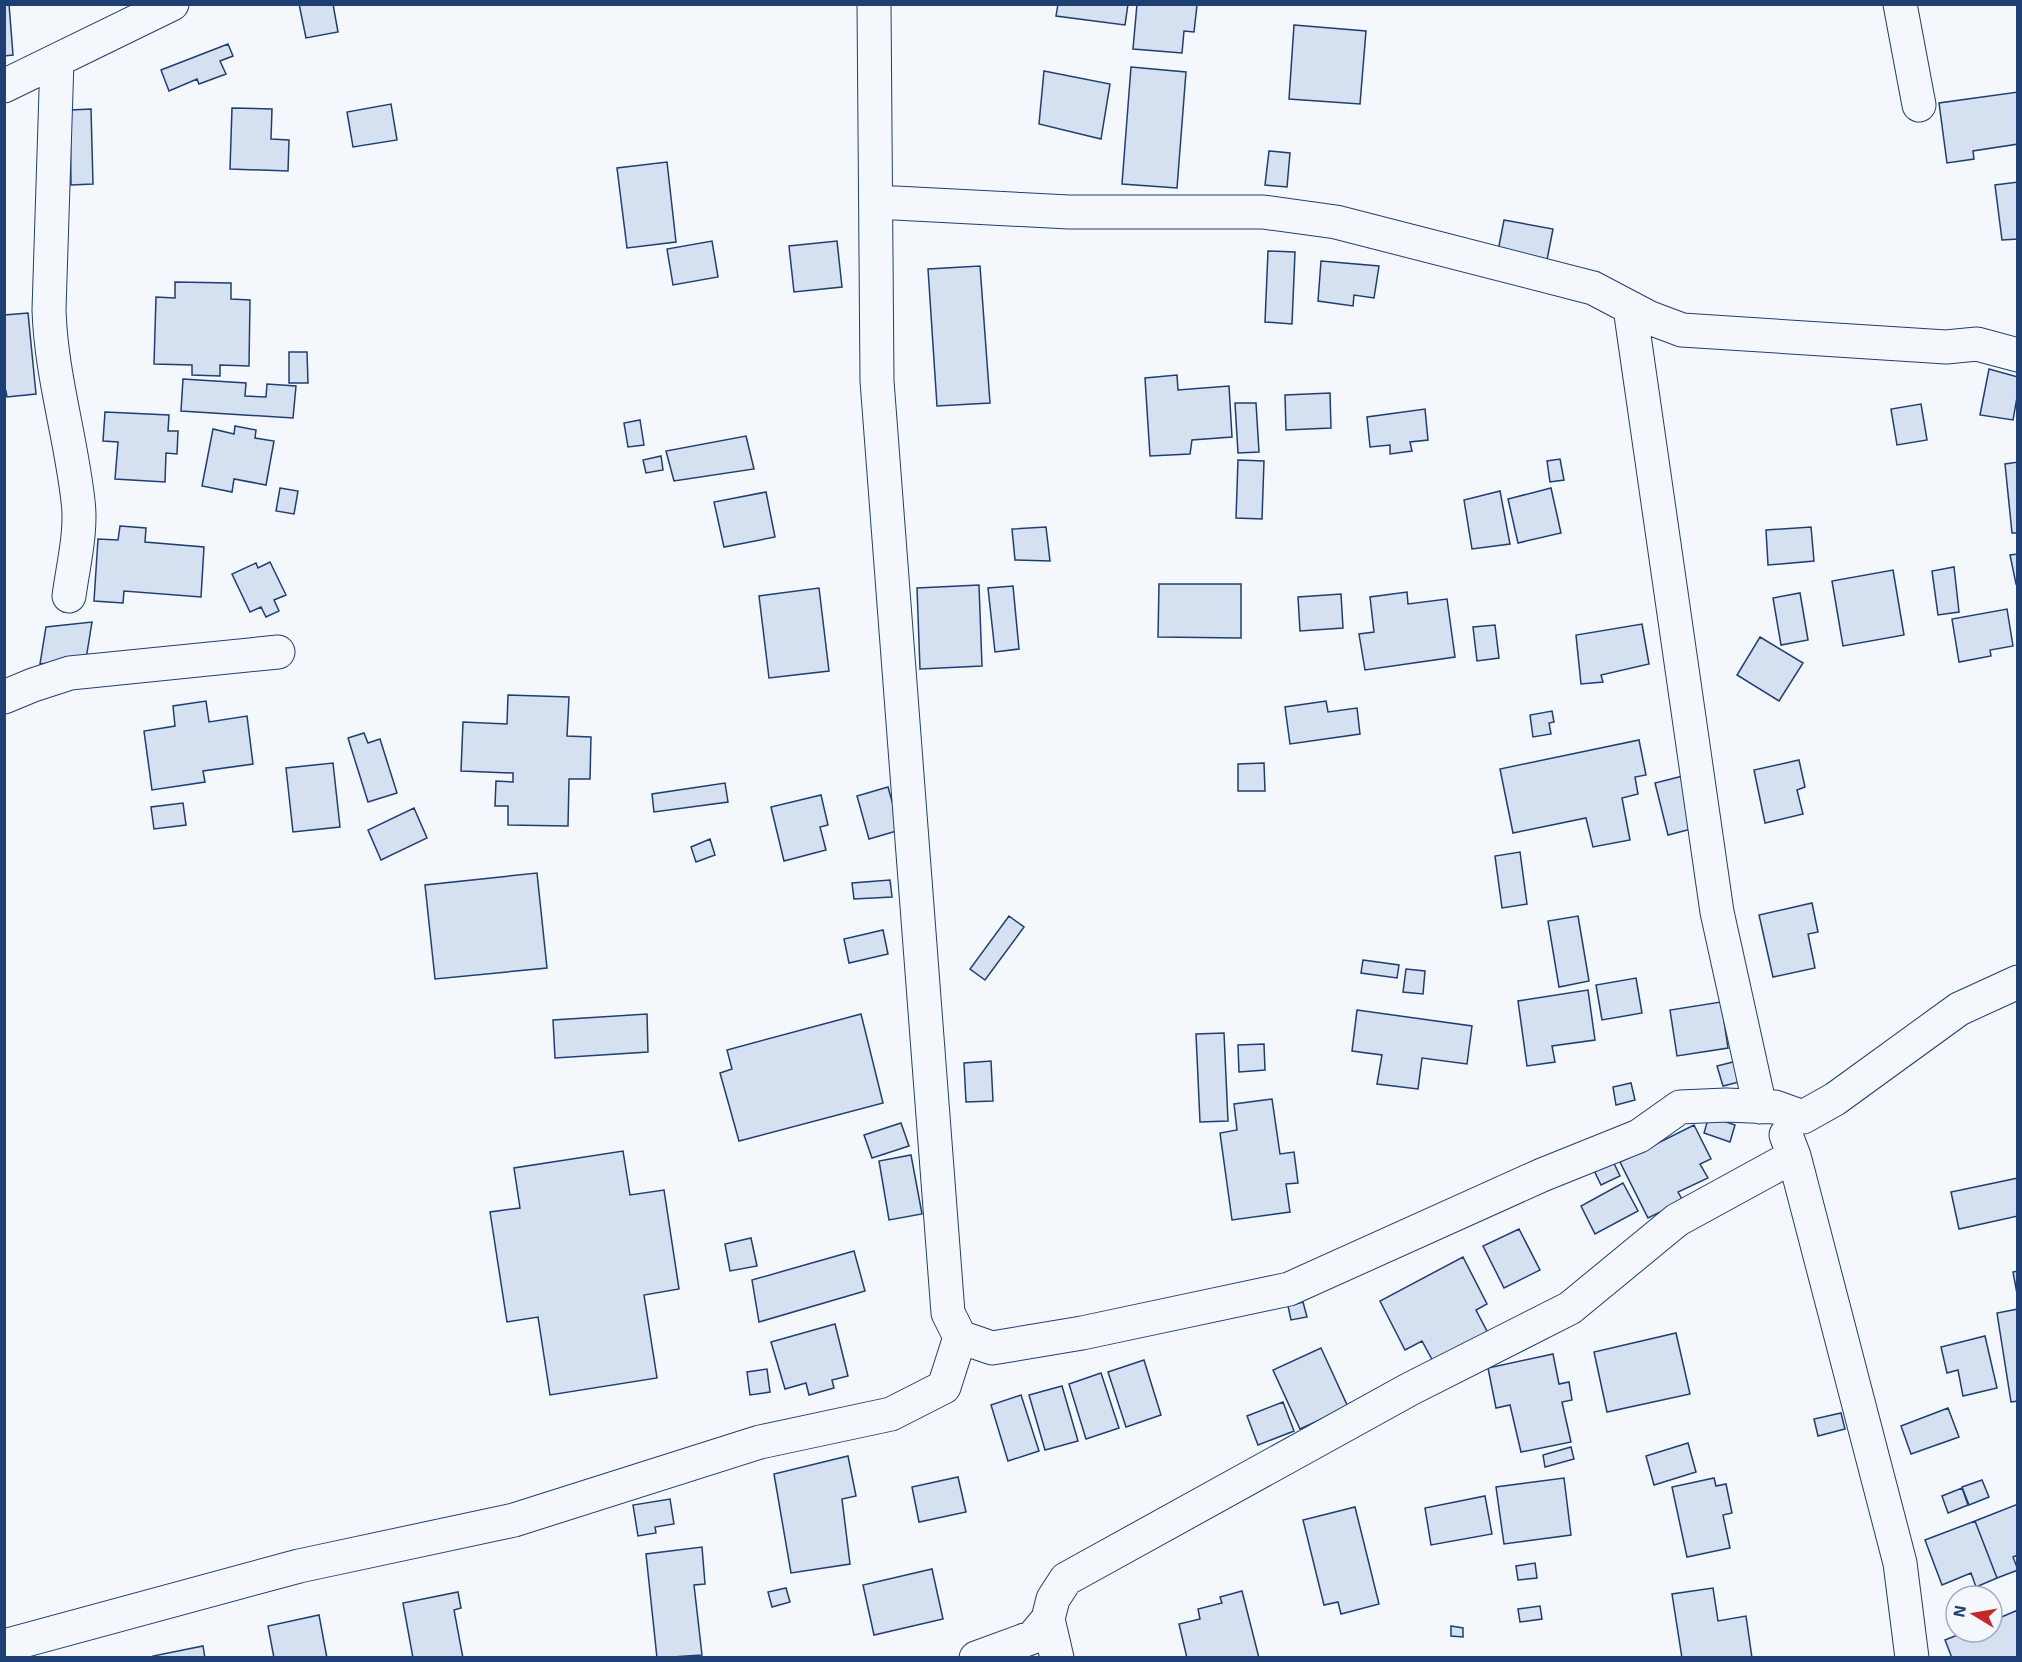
<svg xmlns="http://www.w3.org/2000/svg" width="2022" height="1662" viewBox="0 0 2022 1662" font-family="'Exo 2',sans-serif">
	<style>
		.building { fill: #d5e0f0; stroke: #1d3f73; stroke-width: 1.5 }
		.lines { fill: none; stroke-linecap: round; stroke-linejoin: round }
		.minor-casing { stroke: #1d3f73; stroke-width: 35 }
		.minor { stroke: #f4f7fb; stroke-width: 33 }
	</style>
	<rect width="100%" height="100%" fill="#f4f7fb"/>
	<path class="building" d="M4 4H9L13 55 4 56Z
		M299 4H333L338 32 306 38Z
		M1058 4H1128L1125 25 1056 16Z
		M1137 4 1197 5 1194 32 1184 31 1182 53 1133 49Z
		M1294 25 1366 31 1360 104 1289 99Z
		M228 44 233 56 220 61 226 74 199 84 197 79 169 91 161 70Z
		M1131 67 1186 72 1177 188 1122 184Z
		M1044 71 1110 84 1101 139 1039 124Z
		M2018 92V144L1973 151 1974 159 1947 163 1939 103Z
		M391 104 397 140 353 147 347 112Z
		M232 108 272 109 271 139 289 140 288 171 230 169Z
		M91 109 93 184 71 185 70 110Z
		M1269 151 1290 153 1287 187 1265 185Z
		M667 162 676 242 627 248 617 168Z
		M2018 182V239L2002 240 1995 185Z
		M1504 220 1553 229 1547 260 1498 251Z
		M712 241 718 277 673 285 667 249Z
		M837 241 842 287 794 292 789 246Z
		M1268 251 1295 252 1292 324 1265 322Z
		M1321 261 1379 266 1374 298 1354 295 1353 306 1318 301Z
		M980 266 990 403 937 406 928 269Z
		M175 282 231 283V299L250 300 249 366 220 365V376L192 375V365L154 364 156 297 175 298Z
		M28 313 36 394 7 397 6 391H4V315Z
		M289 352H307L308 383H289Z
		M1989 369 2018 377V392L2013 420 1980 415Z
		M1177 375 1178 390 1229 386 1232 437 1192 440 1190 454 1150 456 1145 378Z
		M183 379 246 383 245 396 266 397 267 384 296 386 293 418 181 411Z
		M1330 393 1331 428 1286 430 1285 395Z
		M1235 403H1256L1259 452 1238 453Z
		M1921 404 1927 440 1897 445 1891 409Z
		M1425 409 1428 440 1410 442 1412 451 1390 454V445L1370 447 1367 417Z
		M105 412 169 415 168 431H178L177 454 166 453 165 482 115 479 118 442 103 441Z
		M640 420 644 445 628 447 624 423Z
		M235 426 256 430 255 438 274 441 266 485 234 479 232 492 202 486 213 429 234 434Z
		M746 436 754 469 674 481 666 451Z
		M661 456 663 470 646 473 643 460Z
		M1560 459 1564 480 1550 482 1547 461Z
		M1238 460 1264 461 1262 519 1236 518Z
		M2018 462V533H2012L2005 464Z
		M280 488 298 491 294 514 276 511Z
		M1551 488 1561 533 1518 543 1508 499Z
		M1500 491 1510 544 1472 549 1464 500Z
		M766 492 775 537 724 547 714 502Z
		M120 526 146 528 145 542 204 547 201 597 124 591 123 603 94 601 98 539 118 540Z
		M1046 527 1050 561 1015 560 1012 529Z
		M1811 527 1814 561 1768 565 1766 530Z
		M2018 554V583L2016 584 2010 555Z
		M270 562 286 595 274 600 279 611 266 617 261 607 250 612 232 574 256 563 258 568Z
		M1954 567 1959 612 1938 615 1932 571Z
		M1893 570 1904 635 1843 646 1832 581Z
		M1159 584H1241V638L1158 637Z
		M979 585 982 666 920 669 917 588Z
		M1013 586 1019 649 995 652 988 588Z
		M819 588 829 671 769 678 759 596Z
		M1407 592 1408 604 1447 599 1455 657 1365 670 1359 634 1374 632 1370 597Z
		M1800 593 1808 640 1781 645 1773 598Z
		M1341 594 1343 628 1300 631 1298 597Z
		M2007 609 2013 646 1990 650 1991 656 1959 662 1952 619Z
		M92 622 86 659 40 664 46 627Z
		M1642 624 1649 664 1601 675 1603 682 1581 684 1576 635Z
		M1495 625 1499 658 1477 661 1473 627Z
		M1760 637 1803 663 1779 701 1737 675Z
		M508 695 569 697 567 736 591 737 590 779H569L568 826 508 825V806H495L496 781 513 782V773L461 771 463 722 507 724Z
		M206 701 209 722 247 716 253 764 203 771 205 782 152 790 144 731 175 726 173 706Z
		M1326 701 1328 712 1357 708 1360 734 1290 744 1285 707Z
		M1552 711 1554 722 1549 723 1551 734 1533 737 1530 715Z
		M364 733 368 743 380 739 397 793 368 802 348 738Z
		M1639 740 1646 775 1635 777 1638 794 1622 798 1630 840 1593 847 1586 818 1513 833 1500 769Z
		M1799 760 1805 787 1797 790 1803 814 1765 823 1754 770Z
		M333 763 340 827 293 832 286 768Z
		M1264 763 1265 791H1238V764Z
		M1687 775 1699 827 1668 835 1655 783Z
		M725 783 728 802 654 812 652 794Z
		M888 787 900 830 869 839 857 796Z
		M821 795 828 825 820 827 826 850 784 861 771 807Z
		M183 803 186 825 154 829 151 807Z
		M414 808 427 838 381 860 368 830Z
		M710 839 715 855 696 862 691 847Z
		M1520 852 1527 904 1502 908 1495 856Z
		M537 873 547 968 435 979 425 885Z
		M890 880 892 897 854 899 852 883Z
		M1812 903 1818 932 1808 934 1815 968 1773 977 1759 915Z
		M1009 916 1024 927 985 980 970 969Z
		M1578 916 1589 981 1559 987 1548 921Z
		M883 930 888 954 849 963 844 939Z
		M1363 960 1399 965 1397 978 1361 973Z
		M1406 969 1425 971 1423 994 1403 992Z
		M1636 978 1642 1013 1602 1020 1596 985Z
		M1588 990 1595 1040 1552 1046 1555 1062 1527 1066 1518 1001Z
		M1727 1001 1729 1016 1724 1021 1728 1048 1677 1056 1670 1010Z
		M1357 1010 1472 1026 1467 1064 1422 1058 1418 1089 1377 1084 1382 1055 1352 1051Z
		M647 1014 648 1052 555 1058 553 1020Z
		M861 1014 883 1103 739 1141 720 1073 732 1069 727 1050Z
		M1224 1033 1228 1121 1200 1122 1196 1034Z
		M1264 1044 1265 1070 1239 1072 1238 1045Z
		M991 1061 993 1101 966 1102 964 1063Z
		M1737 1061 1743 1081 1723 1086 1717 1066Z
		M1631 1083 1635 1100 1616 1105 1613 1087Z
		M1272 1099 1280 1154 1294 1152 1298 1183 1286 1184 1290 1212 1232 1220 1220 1133 1237 1130 1234 1104Z
		M1709 1116 1735 1125 1730 1142 1704 1133Z
		M901 1123 909 1146 872 1158 864 1135Z
		M1694 1125 1711 1159 1700 1164 1708 1178 1678 1192 1683 1201 1648 1218 1620 1162Z
		M623 1151 630 1195 664 1190 679 1289 644 1295 657 1378 550 1395 538 1317 507 1322 490 1212 520 1208 514 1168Z
		M911 1155 922 1214 889 1220 879 1161Z
		M1610 1155 1620 1176 1601 1185 1591 1164Z
		M2018 1178V1216L1959 1229 1951 1192Z
		M1623 1183 1638 1211 1595 1234 1581 1206Z
		M1519 1229 1540 1270 1504 1288 1483 1246Z
		M751 1238 757 1266 730 1271 725 1244Z
		M854 1251 865 1291 759 1322 752 1280Z
		M1463 1257 1487 1304 1476 1310 1489 1335 1435 1365 1422 1341 1405 1350 1380 1301Z
		M2018 1271V1299L2013 1272Z
		M1303 1302 1307 1317 1291 1320 1288 1306Z
		M2018 1309V1401L2011 1402 1997 1313Z
		M835 1324 848 1376 832 1380 834 1388 809 1395 806 1383 785 1389 771 1342Z
		M1676 1333 1690 1394 1607 1412 1594 1352Z
		M1985 1336 1997 1388 1963 1396 1958 1370 1947 1373 1941 1347Z
		M1321 1348 1348 1407 1300 1429 1273 1370Z
		M1553 1354 1559 1384 1569 1382 1572 1400 1562 1402 1571 1442 1521 1452 1510 1405 1496 1408 1488 1368Z
		M1144 1360 1161 1415 1126 1427 1108 1372Z
		M767 1369 770 1392 750 1395 747 1372Z
		M1101 1373 1119 1428 1086 1439 1069 1384Z
		M1062 1386 1078 1441 1045 1450 1029 1395Z
		M1021 1395 1039 1451 1008 1461 991 1405Z
		M1283 1402 1294 1431 1258 1445 1247 1416Z
		M1948 1408 1959 1437 1911 1454 1901 1426Z
		M1841 1413 1845 1429 1818 1436 1814 1419Z
		M1688 1443 1696 1472 1654 1485 1646 1456Z
		M1571 1447 1574 1459 1545 1467 1543 1455Z
		M848 1456 856 1496 842 1499 850 1564 791 1573 774 1474Z
		M958 1477 966 1512 919 1522 912 1487Z
		M1564 1478 1571 1535 1504 1544 1496 1487Z
		M1714 1478 1716 1486 1726 1484 1732 1513 1723 1515 1730 1548 1687 1557 1672 1487Z
		M1982 1480 1989 1497 1969 1505 1962 1487Z
		M1962 1488 1968 1505 1948 1513 1942 1496Z
		M1485 1496 1492 1534 1431 1545 1425 1508Z
		M670 1499 674 1524 655 1527 656 1533 638 1536 633 1505Z
		M2018 1504V1555L2013 1557 2018 1570 1997 1578 1975 1521Z
		M1355 1507 1379 1604 1341 1614 1338 1602 1324 1605 1303 1520Z
		M1975 1521 1997 1578 1976 1587 1971 1573 1942 1585 1925 1540Z
		M702 1547 705 1584 694 1585 702 1655 657 1658 646 1554Z
		M1535 1563 1537 1578 1518 1580 1516 1566Z
		M932 1569 943 1619 874 1635 863 1585Z
		M786 1588 790 1602 772 1607 768 1592Z
		M1713 1588 1718 1621 1746 1616 1752 1658H1682L1672 1594Z
		M1242 1591 1259 1658H1187L1179 1624 1200 1619 1198 1609 1222 1603 1220 1597Z
		M458 1592 461 1608 454 1610 463 1658H413L403 1603Z
		M1540 1606 1542 1619 1520 1622 1518 1609Z
		M2018 1610V1658H1952L1945 1640 1965 1632H1992V1621Z
		M319 1615 327 1658H274L268 1626Z
		M1451 1626 1463 1628V1637L1451 1636Z
		M203 1646 205 1658H153V1656Z"/>
	<g class="lines">
		<defs>
			<path id="minor" d="M874 4 877 381 948 1313 960 1337 992 1348 1082 1333 1289 1289 1542 1175 1639 1136 1680 1107 1726 1105 1775 1107 1803 1117 1835 1099 1959 1009 2018 982
				M1900 4 1919 105
				M57 60 49 310C51 375 71 437 78 501 82 531 73 566 69 596
				M4 86 172 4
				M876 202 1069 212H1263L1336 222 1593 288 1650 318 1682 330 1946 347 1977 344 2018 355
				M1630 308 1717 912 1760 1107
				M4 697 33 685 70 673 278 652
				M1786 1135 1794 1156 1900 1563 1912 1658
				M1048 1619 1057 1658
				M4 1646 299 1566 514 1520 760 1442 891 1414 944 1387 960 1337
				M976 1658 1033 1637 1048 1619 1053 1599 1066 1579 1410 1389 1570 1308 1677 1220 1794 1156"/>
		</defs>
		<use href="#minor" class="minor-casing"/>
		<use href="#minor" class="minor"/>
	</g>
	<rect width="2022" height="1662" fill="none" stroke="#1d3f73" stroke-width="12"/>
	<g transform="translate(1974 1614) rotate(281)"><circle r="28" fill="#f4f7fb" stroke="#9eadc5" stroke-width="1.5"/>
	<path d="M0-4.5L10 22L0 15L-10 22Z" fill="#c62828"/>
	<text y="-9" font-size="16" font-weight="bold" text-anchor="middle" fill="#1d3f73">N</text>
	</g>
</svg>
